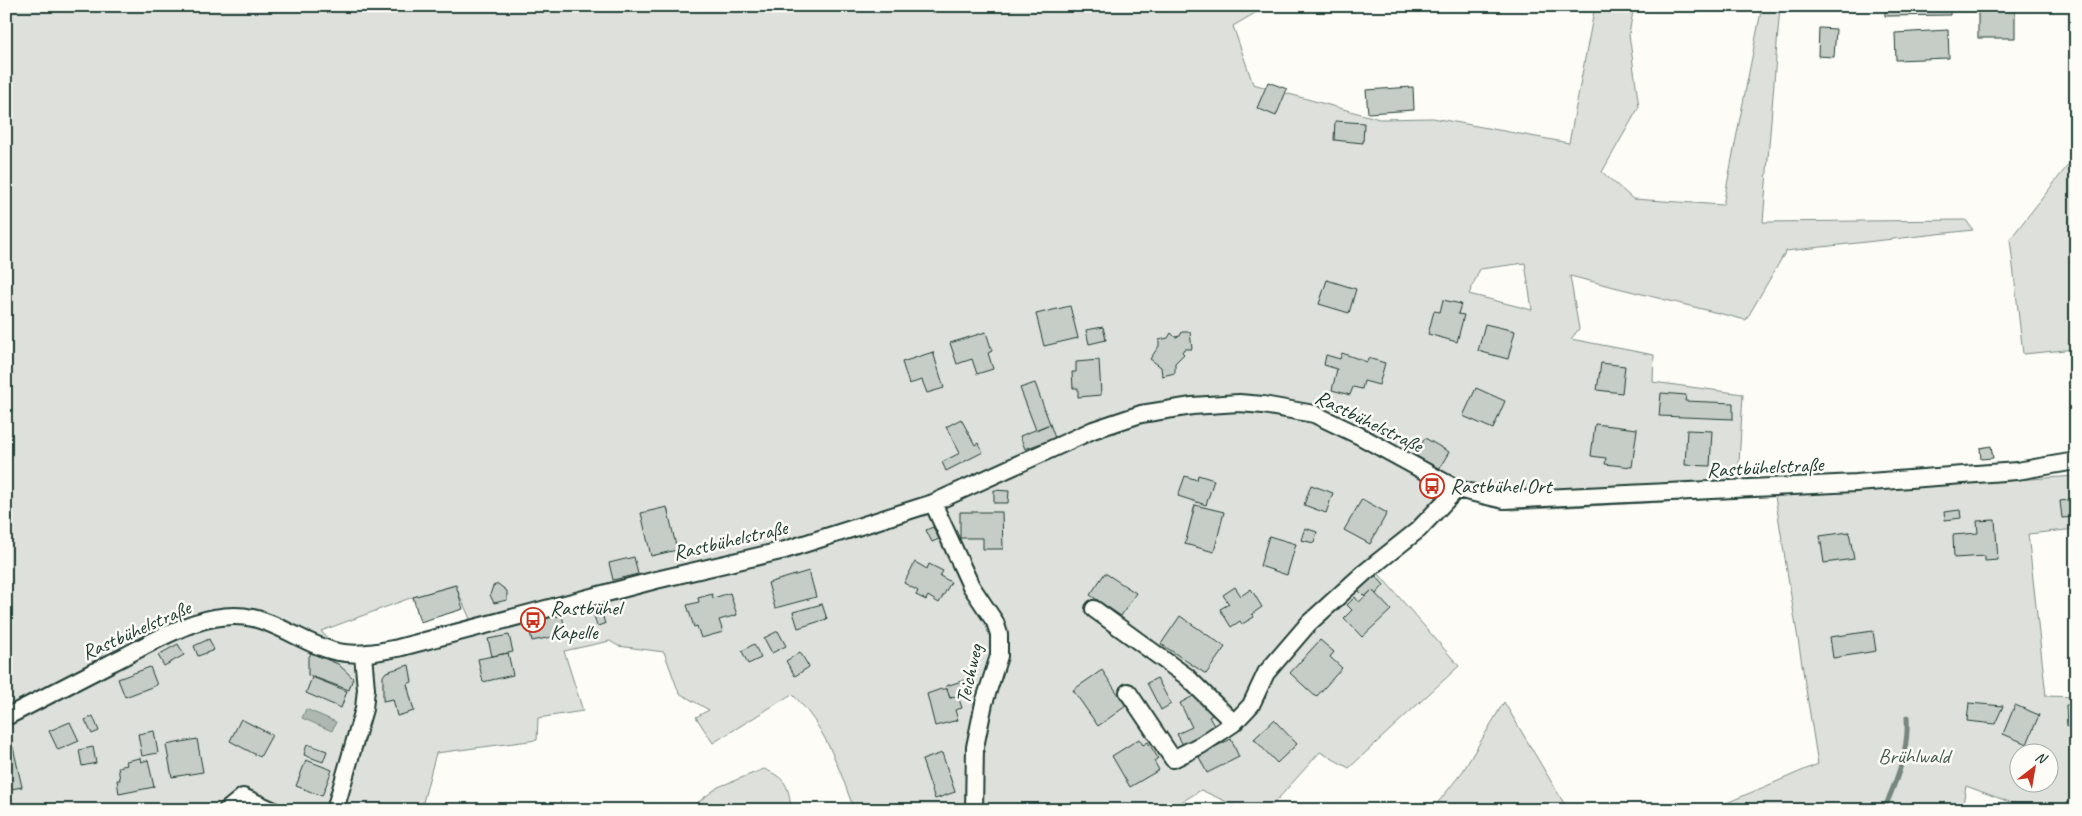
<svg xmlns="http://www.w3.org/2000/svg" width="2082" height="816" viewBox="0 0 2082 816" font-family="Caveat,sans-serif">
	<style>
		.green { fill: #dde0db; stroke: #7e8e88; fill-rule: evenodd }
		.water { fill: #aeb8b1; stroke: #75877f }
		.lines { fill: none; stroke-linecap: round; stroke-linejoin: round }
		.stream { stroke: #75877f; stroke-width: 5 }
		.building { fill: #c6cdc7; stroke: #1f3d34 }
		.street-casing { stroke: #1f3d34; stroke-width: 20 }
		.street { stroke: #fdfcf7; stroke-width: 16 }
		.labels { text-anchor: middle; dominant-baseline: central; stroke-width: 5; stroke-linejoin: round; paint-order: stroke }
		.street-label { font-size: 21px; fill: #1f3d34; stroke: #fdfcf7 }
		.poi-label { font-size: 21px; fill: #1f3d34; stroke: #fdfcf7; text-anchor: start }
		.park-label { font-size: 21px; fill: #455e55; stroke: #fdfcf7 }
	</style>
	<rect width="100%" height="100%" fill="#fdfcf7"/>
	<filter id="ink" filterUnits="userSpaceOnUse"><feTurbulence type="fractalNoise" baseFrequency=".02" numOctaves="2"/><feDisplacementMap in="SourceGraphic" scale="10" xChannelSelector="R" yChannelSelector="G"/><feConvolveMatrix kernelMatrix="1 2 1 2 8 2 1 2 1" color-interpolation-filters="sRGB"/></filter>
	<g filter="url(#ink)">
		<path class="green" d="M6 6H1267L1233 26 1253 84 1379 119 1433 118 1569 143 1595 6H1634L1629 34 1639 107 1602 172 1633 199 1723 205 1762 6H1780L1763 222 1966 220 1973 230 1786 251 1746 320 1570 276 1579 329 1571 339 1654 355 1653 382 1743 394 1737 498 1512 510 1460 499 1379 574 1459 666 1349 768 1320 752 1268 810H1244L1201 790 1169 810H854C839 767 825 726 792 694L713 743 696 717 709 710 679 693 664 652 618 646 610 641 564 651 583 711 538 718 537 740 436 753 421 810H6ZM1525 263 1532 310 1469 294 1480 269ZM942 510 782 559 774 546ZM455 585 470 619 405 638 352 648 332 643 321 631 413 597Z
			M2076 155V349L2023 354 2010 239Z
			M2076 476V529L2028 534 2046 696 2076 697V810H2031L1966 786 1962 810H1710L1818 764 1775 496ZM2020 754H2050V784H2020Z
			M1504 702 1568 810H1432L1463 771Z
			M764 769C786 778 789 786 791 810H688L718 787Z"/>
		<path class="water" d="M306 709 336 722 332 731 302 718Z"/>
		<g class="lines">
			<path class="stream" d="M1884 810C1897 779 1909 751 1907 717"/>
		</g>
		<path class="building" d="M1885 6H1950V15L1885 16Z
			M1978 6H2015V38H1978Z
			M1819 28 1836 29 1834 57 1818 56Z
			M1948 30 1949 58 1896 60 1895 33Z
			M1268 82 1287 89 1276 116 1257 108Z
			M1413 87 1414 110 1368 113 1366 90Z
			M1335 121 1364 123 1363 143 1334 140Z
			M1327 280 1356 289 1349 313 1319 304Z
			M1443 300 1461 304 1458 314 1464 315 1457 342 1428 334 1434 311 1440 312Z
			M1070 306 1078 338 1044 346 1036 314Z
			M1485 324 1515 331 1508 359 1478 351Z
			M1103 327 1106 340 1089 344 1086 330Z
			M986 332 992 351 988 353 993 369 977 374 972 359 957 364 950 343Z
			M1182 332H1190L1192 349H1184L1182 352 1184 354 1175 363V373L1162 376 1161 367 1150 359 1159 346V340L1168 338 1171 333 1175 337 1180 336Z
			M933 352 944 388 927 393 922 380 909 384 902 362Z
			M1342 353 1367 362 1368 358 1385 363 1379 385 1364 381 1362 389 1353 387 1350 395 1332 390 1337 369 1324 365 1326 355 1340 359Z
			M1099 360 1101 395 1078 397V388H1073L1072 372H1076V362Z
			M1601 363 1625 366 1622 393 1597 390Z
			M1035 383 1050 424 1036 430 1020 388Z
			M1476 388 1505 401 1493 429 1463 416Z
			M1661 393 1686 395 1685 401 1733 403V419L1659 416Z
			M961 419 975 445 978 443 983 452 946 471 942 462 960 453 946 427Z
			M1050 424 1055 438 1025 449 1020 436Z
			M1595 424 1637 429 1632 467 1605 464 1606 458 1591 456Z
			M1687 430 1712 431 1710 466 1685 465Z
			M1425 438 1449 452 1439 469 1415 455Z
			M1991 446 1993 458 1981 459 1980 448Z
			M1198 475 1214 480 1206 505 1178 496 1185 476 1197 480Z
			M1311 485 1333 493 1326 513 1304 505Z
			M994 490 1009 491 1008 503H994Z
			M1362 499 1387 513 1370 544 1344 530Z
			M2076 499V517L2062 518 2060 501Z
			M1195 505 1224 512 1214 552 1185 544Z
			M667 507 677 550 651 556 641 513Z
			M1960 510 1961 518 1945 520 1944 512Z
			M960 512H1002L1003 549H983V538H960Z
			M1995 520 1998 560 1985 561V556L1954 558 1953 535 1978 533 1977 521Z
			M933 527 939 539 932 542 926 530Z
			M1305 528 1317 532 1314 543 1301 540Z
			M1849 532 1854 559 1824 563 1820 536Z
			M1269 536 1296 544 1287 575 1260 566Z
			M634 557 638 574 613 580 609 563Z
			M915 562 927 569 929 564 943 571 940 576 951 582 939 603 928 596 926 600 916 595 918 591 904 583Z
			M809 571 816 597 775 608 768 583Z
			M1105 573 1136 593 1121 616 1090 595Z
			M1373 573 1384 585 1376 594 1372 590 1365 597 1357 589Z
			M498 584 507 591V600L494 603 490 595 493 586Z
			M456 585 463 609 420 622 413 597Z
			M1235 587 1241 596 1251 589 1262 607 1252 614 1254 617 1242 624 1240 621 1231 627 1220 609 1229 604 1223 595Z
			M1372 590 1391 610 1362 637 1344 618 1352 610 1347 605 1355 597 1359 602Z
			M730 593 737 615 719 620 723 632 701 638 697 626 694 627 687 605 699 602 698 598 712 594 713 598Z
			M822 604 827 619 798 628 793 612Z
			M600 606 605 624 597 626 592 609Z
			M562 615 566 634 532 641 528 622Z
			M1180 616 1225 647 1206 674 1161 644Z
			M778 631 786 646 772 653 764 638Z
			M1873 631 1876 651 1833 658 1830 637Z
			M509 635 513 652 492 656 488 639Z
			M209 639 214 650 198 656 194 646Z
			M1320 640 1334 652 1330 657 1342 668 1316 697 1290 673Z
			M178 644 184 655 164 666 158 655Z
			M754 644 761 658 748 664 742 651Z
			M800 652 809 667 795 676 786 661Z
			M311 653 338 664 353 678 349 690 308 675V659Z
			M508 653 513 675 483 682 478 659Z
			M409 665 412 682 407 684 414 711 397 716 393 699 383 701V676L386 672Z
			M150 667 157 685 125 697 118 679Z
			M1102 670 1126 706 1098 726 1073 690Z
			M312 677 347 691 341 708 306 693Z
			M1157 678 1171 704 1161 710 1147 683Z
			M965 680 969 693 950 698 946 686Z
			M941 689H947L950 698 958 696 962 708 955 710 958 720 935 726 927 694Z
			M1197 694 1204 708 1210 706 1214 714 1209 717 1216 729 1183 745 1177 734 1192 727 1180 703Z
			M1969 703 2003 706 1995 724 1967 721Z
			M2076 704V727H2067L2066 705Z
			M2015 705 2039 715 2027 744 2003 734Z
			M93 716 99 731 92 734 85 720Z
			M241 719 272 735 260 757 230 741Z
			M1274 720 1297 744 1277 763 1254 739Z
			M70 722 79 741 58 750 49 731Z
			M154 731 158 753 142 756 138 734Z
			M197 739 203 772 172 777 166 745Z
			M1139 739 1143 745 1148 742 1158 758 1154 761 1159 770 1130 787 1112 756Z
			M1231 739 1239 757 1207 773 1198 755Z
			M307 744 327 751 323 762 304 755Z
			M13 747 22 787 6 790V748Z
			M93 747 96 763 82 766 79 750Z
			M942 753 955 792 935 799 922 760Z
			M140 758 141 762 148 760 154 787 119 794 117 780H120L118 767 127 765 126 761Z
			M306 760 332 770 322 796 296 786Z"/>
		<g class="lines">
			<defs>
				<path id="street" d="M933 503 971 586 995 622 999 634V656L984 703 975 747 974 810
					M1094 609 1186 676 1234 723 1251 705 1266 673 1309 623 1364 573 1418 530 1457 489
					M1128 692 1173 759 1201 745 1234 723
					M6 717C41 699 76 681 111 663 153 643 204 607 253 618 283 625 308 646 338 652 358 656 378 652 398 648L656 580 785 550 933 503 1093 430 1141 414 1192 406 1239 403 1263 405 1314 414 1358 435 1457 489 1504 500 1856 483 2017 471 2076 461
					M227 810 243 797 272 810
					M335 810 364 709 366 689 363 654"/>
			</defs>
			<use href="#street" class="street-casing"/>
			<use href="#street" class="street"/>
		</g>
	</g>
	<defs>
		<symbol id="bus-ring" viewBox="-11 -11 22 22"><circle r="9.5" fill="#fdfcf7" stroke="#c8321e" stroke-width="1.5"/><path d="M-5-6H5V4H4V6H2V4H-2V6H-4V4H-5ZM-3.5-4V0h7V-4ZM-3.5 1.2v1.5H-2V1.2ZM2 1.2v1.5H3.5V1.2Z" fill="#c8321e"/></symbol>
	</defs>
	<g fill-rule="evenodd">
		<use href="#bus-ring" x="1418" y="472" width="28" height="28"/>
		<use href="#bus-ring" x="519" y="606" width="28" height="28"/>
	</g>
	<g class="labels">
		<g class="street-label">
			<text transform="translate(1369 421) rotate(26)">Rastbühelstraße</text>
			<text transform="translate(1765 467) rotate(-3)">Rastbühelstraße</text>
			<text transform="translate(730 540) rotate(-13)">Rastbühelstraße</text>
			<text transform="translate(136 630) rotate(-24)">Rastbühelstraße</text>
			<text transform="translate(969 674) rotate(-77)">Teichweg</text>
		</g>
		<g class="poi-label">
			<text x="1450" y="486">Rastbühel Ort</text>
			<text x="550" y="608">Rastbühel<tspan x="550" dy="24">Kapelle</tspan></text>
		</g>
		<g class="park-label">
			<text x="1914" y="756">Brühlwald</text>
		</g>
	</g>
	<rect width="2082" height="816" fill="none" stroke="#fdfcf7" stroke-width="25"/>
	<rect x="12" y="12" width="2057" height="791" fill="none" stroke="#1f3d34" stroke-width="2" filter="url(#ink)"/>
	<g transform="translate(2034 768) rotate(31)"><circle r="24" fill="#fdfcf7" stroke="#a4b0a9"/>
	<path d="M0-4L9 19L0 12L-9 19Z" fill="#c8321e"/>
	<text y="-8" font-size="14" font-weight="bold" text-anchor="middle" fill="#1f3d34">N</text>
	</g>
</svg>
